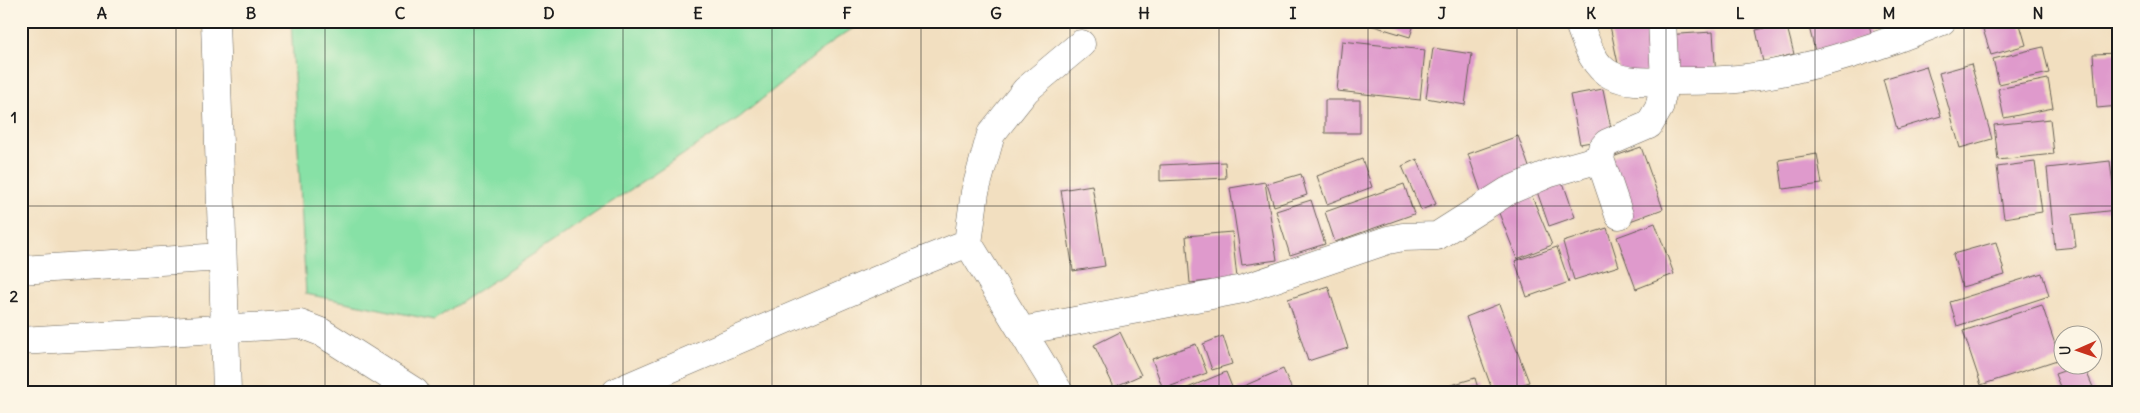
<svg xmlns="http://www.w3.org/2000/svg" width="2140" height="413" viewBox="0 0 2140 413" font-family="Delius,sans-serif">
	<style>
		.green { fill: #87e1a6; stroke: #527e61 }
		.building { fill: #df9acc }
		.lines { fill: none; stroke-linecap: round; stroke-linejoin: round }
		.minor-casing { stroke: #676055; stroke-width: 29 }
		.minor { stroke: #fff; stroke-width: 28 }
		.grid { fill: none; stroke: #1c1c1c; stroke-width: 1; stroke-opacity: 0.55 }
		.neatline { fill: none; stroke: #1c1c1c; stroke-width: 2 }
		.grid-label { font-size: 16px; text-anchor: middle; font-weight: bold; fill: #1c1c1c }
	</style>
	<rect width="100%" height="100%" fill="#fcf5e5"/>
	<filter id="ink" filterUnits="userSpaceOnUse"><feTurbulence type="fractalNoise" baseFrequency=".02" numOctaves="2"/><feDisplacementMap in="SourceGraphic" scale="10" xChannelSelector="R" yChannelSelector="G"/><feConvolveMatrix kernelMatrix="1 2 1 2 8 2 1 2 1" color-interpolation-filters="sRGB"/></filter>
	<filter id="wash" filterUnits="userSpaceOnUse"><feTurbulence type="fractalNoise" baseFrequency=".0096" numOctaves="4" result="noise"/><feDisplacementMap in="SourceGraphic" scale="20" xChannelSelector="R" yChannelSelector="G"/><feGaussianBlur stdDeviation="1.12" result="paint"/><feColorMatrix in="noise" values="0 0 0 0 0 0 0 0 0 0 0 0 0 0 0 0 0 1.4 0 .05"/><feComposite in="paint" operator="in"/></filter>
	<g filter="url(#wash)">
		<rect width="100%" height="100%" fill="#f2dfc0"/>
		<path class="green" d="M291 21H865L833 41 740 117 434 320 306 294Z"/>
		<g id="blocks">
			<path class="building" d="M1357 21H1415L1410 37Z
				M1609 21H1650L1660 69 1621 78Z
				M1749 21H1763V22L1750 25Z
				M1814 21H1868L1872 36 1815 51 1808 23Z
				M1892 21H1920L1895 31Z
				M1997 21H2019L2026 45 1991 55 1982 26Z
				M1786 23 1794 54 1763 62 1756 30Z
				M1713 32 1716 77 1666 80 1663 35Z
				M1342 41 1425 50 1420 100 1337 91Z
				M2043 47 2049 73 1999 84 1993 59Z
				M1433 48 1472 54 1465 105 1426 98Z
				M2119 53V106L2097 108 2093 54Z
				M1971 64 1992 139 1960 148 1939 73Z
				M1926 66 1941 116 1897 129 1883 79Z
				M2048 79 2053 108 2004 118 1998 89Z
				M1603 89 1613 138 1580 144 1570 95Z
				M1325 100H1360V133H1325Z
				M2050 119 2054 154 1998 160 1994 125Z
				M1518 136 1533 178 1482 195 1468 154Z
				M1641 147 1663 209 1630 221 1607 159Z
				M1817 154 1822 184 1783 189 1779 160Z
				M1362 159 1372 187 1327 204 1317 176Z
				M1417 159 1436 204 1421 210 1402 166Z
				M2110 161 2116 210 2072 215 2076 247 2055 249 2047 168Z
				M1225 162 1226 178 1160 181V165Z
				M2035 162 2042 212 2004 218 1997 167Z
				M1301 174 1307 195 1274 206 1267 184Z
				M1560 174 1575 217 1549 226 1534 183Z
				M1265 182 1277 260 1242 265 1230 188Z
				M1404 184 1414 214 1335 242 1325 212Z
				M1092 185 1105 266 1073 271 1061 190Z
				M1529 189 1552 245 1517 259 1495 203Z
				M1311 200 1325 244 1290 255 1276 211Z
				M1655 223 1674 274 1636 289 1617 237Z
				M1607 228 1619 266 1574 280 1563 242Z
				M1232 232 1237 278 1190 283 1186 236Z
				M1996 242 2005 275 1962 287 1953 254Z
				M1557 247 1569 282 1527 297 1515 261Z
				M2042 273 2049 296 1957 326 1950 302Z
				M1328 286 1348 348 1308 361 1288 299Z
				M1499 304 1529 382 1504 392H1493L1466 317Z
				M2042 305 2060 359 1981 385 1963 331Z
				M1120 332 1141 375 1114 387 1094 345Z
				M1223 336 1232 364 1212 370 1203 344Z
				M1196 344 1207 373 1163 389 1152 359Z
				M2078 366H2084L2095 392H2062L2055 374Z
				M1283 369 1293 392H1238L1237 389Z
				M1226 372 1234 392H1178Z
				M1475 378 1479 392H1439L1438 389Z"/>
		</g>
	</g>
	<g filter="url(#ink)">
		<use href="#blocks" fill-opacity="0" stroke="#676055" stroke-width="1"/>
		<g class="lines">
			<defs>
				<path id="minor" d="M215 21 227 392
					M1578 21C1585 39 1592 66 1611 75 1629 84 1653 81 1672 81 1701 81 1730 81 1759 76 1821 66 1884 45 1942 21
					M1619 215 1600 159 1602 149 1607 143 1649 125 1659 108 1665 81 1662 21
					M21 270 222 257
					M1022 331 1243 289 1388 240 1403 237 1437 236 1508 191 1550 173 1600 159
					M21 341 300 324 321 332 415 392
					M616 392 903 269 968 243
					M1059 392 968 243 975 192 991 134 1026 90 1081 44"/>
			</defs>
			<use href="#minor" class="minor-casing"/>
			<use href="#minor" class="minor"/>
		</g>
	</g>
	<path class="grid" d="M176 21V392M325 21V392M474 21V392M623 21V392M772 21V392M921 21V392M1070 21V392M1219 21V392M1368 21V392M1517 21V392M1666 21V392M1815 21V392M1964 21V392M21 206H2119"/>
	<rect width="2140" height="413" fill="none" stroke="#fcf5e5" stroke-width="55"/>
	<g transform="translate(2078 350) rotate(268)"><circle r="24" fill="#fcf5e5" stroke="#a29e95"/>
	<path d="M0-4L9 19L0 12L-9 19Z" fill="#c8321e"/>
	<text y="-8" font-size="14" font-weight="bold" text-anchor="middle" fill="#1c1c1c">U</text>
	</g>
	<rect x="28" y="28" width="2084" height="358" class="neatline"/>
	<g class="grid-label">
		<text x="102" y="19">A</text>
		<text x="251" y="19">B</text>
		<text x="400" y="19">C</text>
		<text x="549" y="19">D</text>
		<text x="698" y="19">E</text>
		<text x="847" y="19">F</text>
		<text x="996" y="19">G</text>
		<text x="1144" y="19">H</text>
		<text x="1293" y="19">I</text>
		<text x="1442" y="19">J</text>
		<text x="1591" y="19">K</text>
		<text x="1740" y="19">L</text>
		<text x="1889" y="19">M</text>
		<text x="2038" y="19">N</text>
		<text x="14" y="123">1</text>
		<text x="14" y="302">2</text>
	</g>
</svg>
